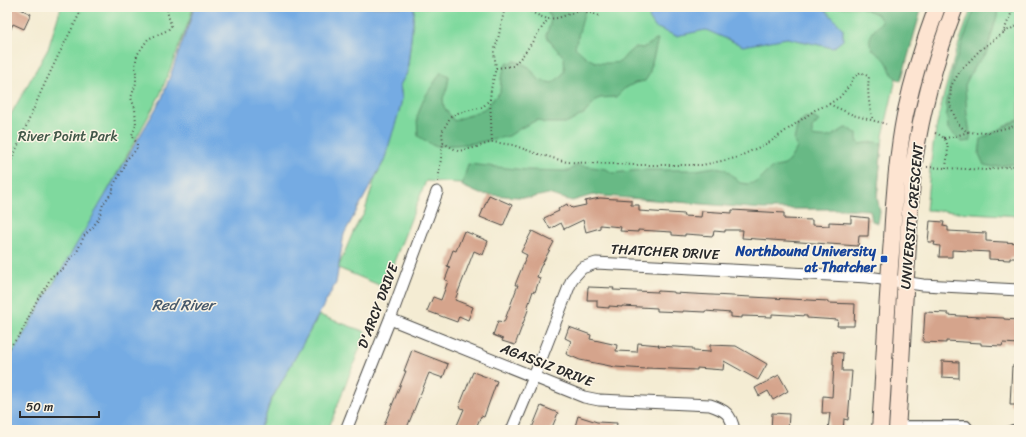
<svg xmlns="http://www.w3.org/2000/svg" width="1026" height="437" viewBox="0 0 1026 437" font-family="Sriracha,sans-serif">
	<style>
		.green { fill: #7fd99e; stroke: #558264 }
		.forest { fill: #67b985; stroke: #497258 }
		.water { fill: #75abe3; stroke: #506b87 }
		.building { fill: #d5a48c }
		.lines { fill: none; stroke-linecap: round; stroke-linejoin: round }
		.lane-casing { stroke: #494844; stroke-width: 8 }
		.street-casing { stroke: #494844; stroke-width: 13 }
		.secondary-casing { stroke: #494844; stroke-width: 18 }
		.path { stroke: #494844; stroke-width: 2; stroke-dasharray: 1 3; stroke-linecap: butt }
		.lane { stroke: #fff; stroke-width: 5.5 }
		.street { stroke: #fff; stroke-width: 11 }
		.secondary { stroke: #fde4d1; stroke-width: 16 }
		.transit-dot { fill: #1a4fb4; stroke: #fcf5e5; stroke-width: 1.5 }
		.labels { text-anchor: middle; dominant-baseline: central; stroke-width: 3; stroke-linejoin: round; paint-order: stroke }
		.park-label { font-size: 14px; fill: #405648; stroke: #fcf5e5 }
		.street-label { font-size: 14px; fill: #2b2b2b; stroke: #fcf5e5 }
		.transit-label { font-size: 14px; font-weight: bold; fill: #164399; stroke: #fcf5e5; text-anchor: end }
		.water-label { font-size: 15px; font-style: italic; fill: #45586b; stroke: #fcf5e5 }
	</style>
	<rect width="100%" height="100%" fill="#fcf5e5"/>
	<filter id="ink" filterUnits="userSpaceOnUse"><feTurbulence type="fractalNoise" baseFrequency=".025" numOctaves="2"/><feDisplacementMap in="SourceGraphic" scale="8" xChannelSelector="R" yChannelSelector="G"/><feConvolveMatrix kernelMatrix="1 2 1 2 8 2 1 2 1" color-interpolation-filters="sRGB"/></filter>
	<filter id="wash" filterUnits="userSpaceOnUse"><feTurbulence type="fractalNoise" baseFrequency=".012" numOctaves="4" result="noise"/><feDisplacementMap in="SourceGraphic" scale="16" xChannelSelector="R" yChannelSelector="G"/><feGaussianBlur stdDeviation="0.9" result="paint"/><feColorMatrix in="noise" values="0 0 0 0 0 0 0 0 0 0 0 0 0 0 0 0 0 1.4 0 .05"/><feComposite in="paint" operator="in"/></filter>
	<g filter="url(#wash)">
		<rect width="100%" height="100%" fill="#f4ecd3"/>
		<path class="green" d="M61 7H193L189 21 160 95 7 375V121L48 49Z
			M414 7H917L899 65 883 136 876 207 426 181 384 287 338 268 353 232 359 221 364 214 375 178 384 161 402 99 400 85 407 73 414 13Z
			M972 7H1019V216L926 210C928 189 930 167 933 146 941 98 955 52 972 7Z
			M319 315 366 332 328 430H259L265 418 270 402Z"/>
		<path class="forest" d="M545 7H586L575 47C591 63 597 65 620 62L627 54 635 47 643 48 658 39 649 75 645 81 635 83 624 89 616 97 600 98 596 100 585 113 568 123H544L537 120 521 128 509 136 476 143 457 145 434 146 418 136 417 117 423 100 441 72 449 76 447 89 443 98 444 107 454 121 484 109 500 92 501 78 506 64 514 61 521 63 529 67 539 80 552 83C565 74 565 73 564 57L552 44 546 35C551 22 553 20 545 7Z
			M860 7H922L901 81C889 75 892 71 886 61 883 57 878 55 874 51 863 39 875 30 882 21L877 14Z
			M975 7H998L997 16 986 54 974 67 965 85 967 114 971 141 962 142 948 129 946 105 953 69Z
			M813 117 819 121 812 128V136C829 139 831 137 845 128L850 129 857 134V139L859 144 874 142 882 143 877 197 880 212 878 223 872 221 870 210 848 209H763L593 195 572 201 548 194 530 198 480 194 462 186 468 164 526 170 569 171 577 165 606 169 613 173 642 170H696L715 167 725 169 740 183 748 184 757 182 771 168 785 165 790 159 797 148 794 141 797 126 804 118Z
			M1019 119V163L994 167 984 165 979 154 981 139Z"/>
		<path class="water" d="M194 7H414V13L407 73 400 85 402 99 399 112 384 161 344 234 336 283 295 358 270 402 265 418 259 430H7V363L162 98 190 21Z
			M656 7H823L843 29V40L833 48 787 38 743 46 706 30 676 36 655 27 649 18 653 9Z"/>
		<g id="blocks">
			<path class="building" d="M11 7H16L31 14 24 29 13 24 7 38V16Z
				M489 195 512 205 503 226 480 217Z
				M600 198 631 200V205H639V211L684 214 683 216 701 217 702 211 732 213V210L784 213V219L812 220V225L829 226V222L851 223V216L869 218 868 236H859L858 246 742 238 743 230H725V232L714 231 713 236 685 234V236L672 235V232L638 230V232L620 231 621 227 600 225V228L586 232 583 220 564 229 561 223 550 229 544 218 559 211 558 209 567 204 568 207 570 206 572 208 586 205 585 201Z
				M930 221 944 222 943 226 948 227V231L986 233V241L1019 243V258H1010V260L989 259V252L952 250V257H939L940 246 934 245 935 242H928Z
				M464 231 488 241 483 255 474 251 455 300 473 307 468 320 459 316 457 322 427 311 433 297 441 300 448 281 445 280 450 267 447 266 453 250 456 251Z
				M532 231 554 242 540 268 537 277 540 278 535 292 533 291 527 309 528 310 515 345 502 341 503 339 493 335 498 321 504 322 518 285H515L527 255 521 252Z
				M588 287 614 288 613 290 658 292V291L674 292V293L828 301V303L855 304 854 326H837L838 320 807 318V316L772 314V317L742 316V318L731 317V313L705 311V312L683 311V312L657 311V308L622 306V307L609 306V308L597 307V300H587Z
				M925 312 948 313V315L960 316 1004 318V319L1018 320 1017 328H1019V344L1003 343 1002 346 981 345V343L946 341V343L923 342Z
				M569 327 591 335 590 339 617 345 616 351 637 352 638 343 659 345 658 346 693 348V351L710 352V345L736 346 767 364 758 380 724 361 723 370 697 368V370L646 368V369L615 367 580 360 566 354 571 341 565 338Z
				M412 350 448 364 443 378 429 373 406 430H382L406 371H404Z
				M833 352 843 353 842 371H852L848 420 844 419 843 430H828L830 413H822L823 396 832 397 834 365H833Z
				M942 361 959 362V378L942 377Z
				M1012 366H1019V405H1010Z
				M473 372 497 381 484 417 481 416 475 430H455L464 409 459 407Z
				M779 375 788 391 773 400 768 391 759 396 755 388Z
				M541 406 558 413 551 430H538L532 428Z
				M772 413 789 414 788 430H771Z
				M578 416 597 422 617 423 616 430H574Z"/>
		</g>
	</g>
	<g filter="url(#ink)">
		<use href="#blocks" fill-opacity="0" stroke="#494844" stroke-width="1"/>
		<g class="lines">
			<defs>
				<path id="lane" d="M898 424H967L972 430
					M1008 430 1013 428H1019"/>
				<path id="street" d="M390 319 584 397 599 400 710 405C725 410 731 414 734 430
					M346 430 390 319 437 192
					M512 430 534 377 572 279 582 268 596 263 868 277 923 285 1019 290"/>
				<path id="secondary" d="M880 430C884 366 887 302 892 239 894 197 897 156 905 115 913 78 924 42 937 7
					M897 430C901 374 903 317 907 261 909 228 910 195 914 162 922 108 936 57 955 7"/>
			</defs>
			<use href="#lane" class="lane-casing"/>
			<use href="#street" class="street-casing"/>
			<use href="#secondary" class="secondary-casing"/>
			<path class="path" d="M524 7C532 13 539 16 548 19
				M1014 7 1003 33 980 50 960 71 951 86 950 105 958 124 966 131 976 133 989 132 1019 125
				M1004 32 1019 25
				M496 68 513 66 524 54 548 19 558 18 581 10 600 16
				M490 99 492 142
				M829 104 840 97 849 86 854 77 861 72 869 77C867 92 869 106 873 120
				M935 133C953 139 947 153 946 168L987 170 1019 165
				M944 138 953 137 968 132
				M443 143 458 151 474 148 492 142 513 145 535 153 567 162 635 165H702L736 158 770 142 815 110 829 104 853 115 886 124
				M927 167 946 168
				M7 171 40 94 57 58 83 7
				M438 182 443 143 442 132 451 116 458 113 483 107 490 99 491 89 496 68 494 52 498 39 505 7
				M7 350 20 335 37 300 45 289 51 277 64 268 70 259 76 254 84 236 93 227 99 218 103 204 113 191V186L124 168 126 160 134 152 137 148V144L132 135 136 125 135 108 131 98 136 83V73L135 66 137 55 148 39 168 30 171 26C170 20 167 14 167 7"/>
			<use href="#lane" class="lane"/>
			<use href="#street" class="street"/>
			<use href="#secondary" class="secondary"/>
		</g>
	</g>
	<rect class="transit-dot" x="880" y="255" width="8" height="8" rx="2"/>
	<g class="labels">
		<g class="park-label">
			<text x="68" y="136">River Point Park</text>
		</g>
		<g class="street-label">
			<text transform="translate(912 216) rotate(-85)">UNIVERSITY CRESCENT</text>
			<text transform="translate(665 252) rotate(3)">THATCHER DRIVE</text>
			<text transform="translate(378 306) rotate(-69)">D'ARCY DRIVE</text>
			<text transform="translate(547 365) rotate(21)">AGASSIZ DRIVE</text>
		</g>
		<g class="transit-label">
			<text x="876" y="251">Northbound University<tspan x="876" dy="16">at Thatcher</tspan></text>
		</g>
		<g class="water-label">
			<text x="183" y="305">Red River</text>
		</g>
	</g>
	<rect width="1026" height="437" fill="none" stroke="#fcf5e5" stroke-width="24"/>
	<path d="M20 411v6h79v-6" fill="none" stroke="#2b2b2b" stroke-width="2"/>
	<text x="26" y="411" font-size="12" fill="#2b2b2b" stroke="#fcf5e5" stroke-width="3" paint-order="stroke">50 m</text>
</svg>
